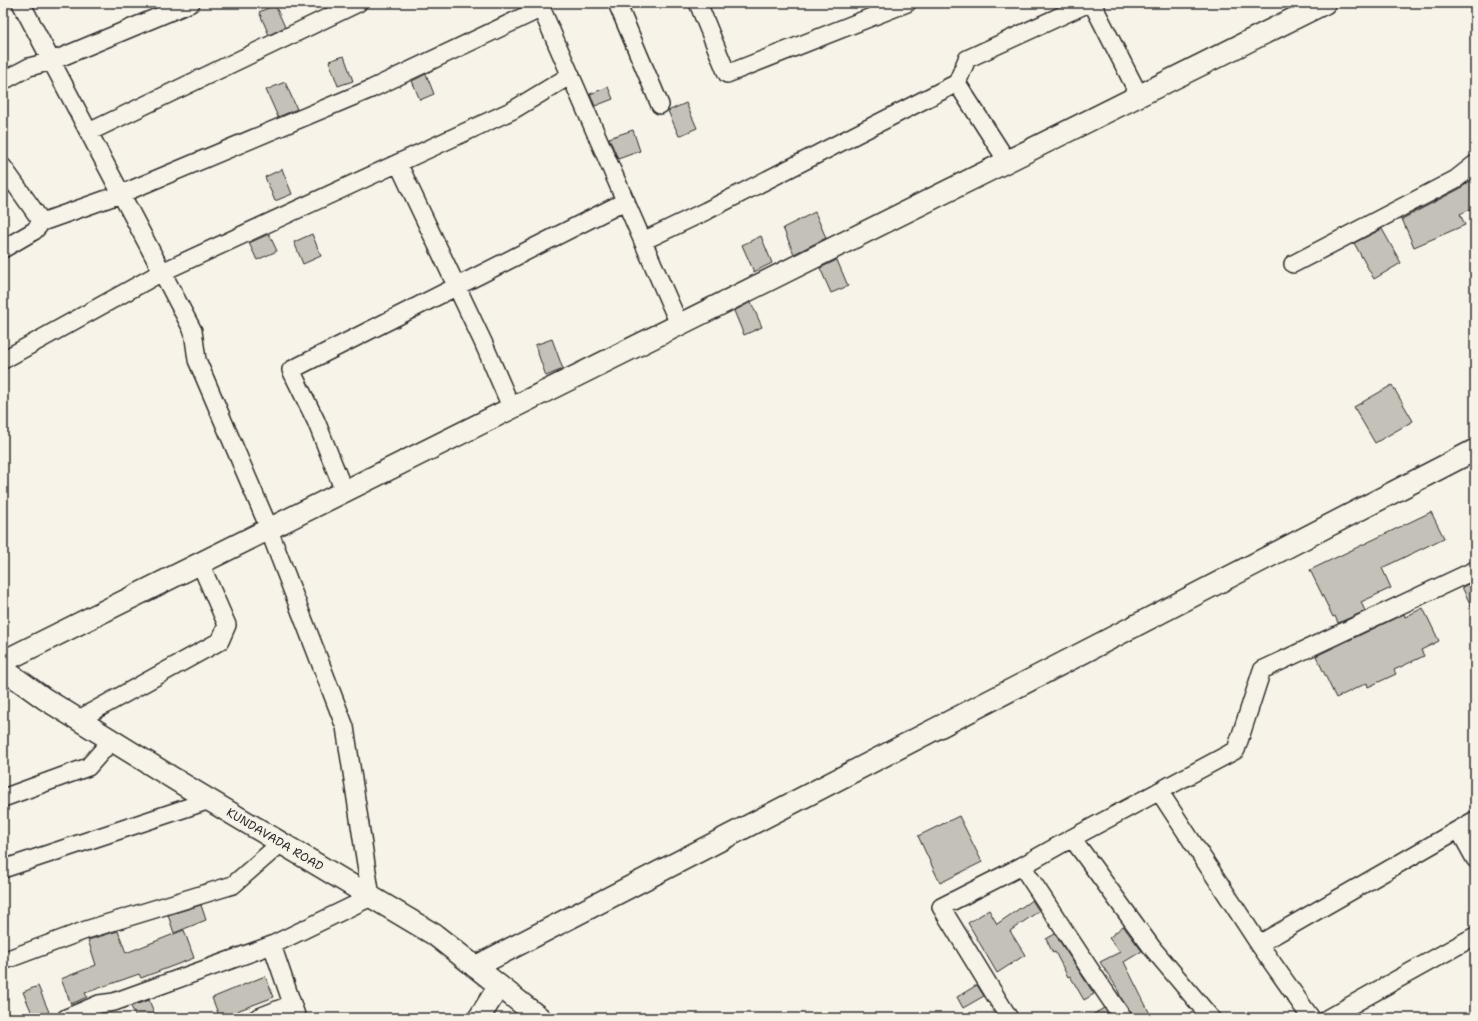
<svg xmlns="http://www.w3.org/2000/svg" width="1478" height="1021" viewBox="0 0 1478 1021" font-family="'Shantell Sans',sans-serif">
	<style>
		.building { fill: #c4c1b9; stroke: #2b2b2b }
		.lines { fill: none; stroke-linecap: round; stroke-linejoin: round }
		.minor-casing { stroke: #2b2b2b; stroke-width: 20 }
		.tertiary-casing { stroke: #2b2b2b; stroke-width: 24 }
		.minor { stroke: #f7f3e8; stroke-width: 17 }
		.tertiary { stroke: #f7f3e8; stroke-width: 21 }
		.labels { text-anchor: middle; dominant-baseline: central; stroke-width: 4; stroke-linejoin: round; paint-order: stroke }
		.street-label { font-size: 12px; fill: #2b2b2b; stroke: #f7f3e8 }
	</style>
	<rect width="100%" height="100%" fill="#f7f3e8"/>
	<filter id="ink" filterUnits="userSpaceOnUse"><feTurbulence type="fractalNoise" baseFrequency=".025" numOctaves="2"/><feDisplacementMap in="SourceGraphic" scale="8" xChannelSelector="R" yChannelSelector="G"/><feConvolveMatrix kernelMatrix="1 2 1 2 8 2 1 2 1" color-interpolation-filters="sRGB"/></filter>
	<g filter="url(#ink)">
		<path class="building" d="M275 5 285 27 269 35 259 12Z
			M344 56 353 81 338 86 329 61Z
			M426 74 434 94 420 100 412 81Z
			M285 82 297 109 278 117 266 90Z
			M608 87 613 99 595 106 590 94Z
			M686 103 697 128 679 136 668 111Z
			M633 130 640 151 618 159 609 138Z
			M282 169 292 194 275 201 265 177Z
			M1475 177V207L1460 214 1465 225 1414 247 1402 219 1461 188Z
			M815 212 826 238 794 254 783 228Z
			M1382 229 1401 263 1374 279 1354 243Z
			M269 234 277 251 257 260 249 243Z
			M312 234 321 256 303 264 294 242Z
			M761 236 772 263 754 272 742 245Z
			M837 260 848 286 831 293 820 268Z
			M751 302 762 327 744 335 734 311Z
			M552 339 563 369 546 376 535 345Z
			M1392 385 1413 421 1375 443 1354 407Z
			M1431 512 1444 538 1382 568 1391 588 1361 602 1365 611 1338 623 1335 616 1333 617 1310 570Z
			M1475 581V614L1462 587Z
			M1423 608 1439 641 1421 650 1424 656 1394 670 1396 674 1368 687 1367 683 1336 698 1316 656 1404 614 1405 617Z
			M959 816 982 862 940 883 918 836Z
			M1032 900 1039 911 1010 931 1025 955 997 973 968 923 989 910 997 924Z
			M201 905 206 920 174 933 168 915Z
			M1123 926 1142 951 1124 962 1152 1018H1133L1131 1012 1121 998 1117 988 1100 962 1120 952 1109 938Z
			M184 930 194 958 141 978 139 974 85 993 87 997 71 1004 61 979 96 965 88 940 118 931 126 953Z
			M1055 934 1094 994 1084 1000 1070 976 1068 977 1055 952 1053 953 1046 939Z
			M265 976 274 997 237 1011 238 1013 226 1018H220L212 998Z
			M977 985 984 996 963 1008 957 997Z
			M38 986 49 1012 34 1018 23 992Z
			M149 1000 155 1015 148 1018H136L131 1006Z
			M1104 1008 1111 1018H1087Z"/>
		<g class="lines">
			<defs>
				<path id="minor" d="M21 3 193 331 197 360 269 528H270L269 530 345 727 371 897 272 945 114 1002 99 1004 66 1018
					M539 3 679 324
					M617 3 660 105
					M698 3 727 74 907 3
					M1092 3 1139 95
					M3 81 29 67 52 61 191 3
					M957 83 1007 161
					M89 132 358 3
					M398 163 483 342 512 409
					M3 167 42 222
					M643 241 706 211 957 83 967 59 1089 3
					M3 249 34 231 42 222 121 194 371 89 542 8
					M1293 264 1456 179 1475 164
					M3 360 162 272 513 110 571 75
					M344 491 316 421 291 370 626 201
					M79 719 220 641 227 625 200 563
					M1159 791 1259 944 1475 820
					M3 798 88 767 112 740
					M1459 830 1475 859
					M1072 838 1236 750 1262 670 1475 570
					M1022 866 1072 838 1153 949 1211 1018
					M3 869 210 800
					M1259 944 1311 1018
					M272 945 297 1018
					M3 961 86 930 233 885 281 843
					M257 1018 292 1004
					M1009 1018 941 907 1022 866 1089 968 1123 1018
					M1328 1018 1475 936"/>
				<g id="tertiary">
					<path d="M10 658 1325 3"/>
					<path id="s1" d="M3 669 45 699 184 785 435 935 540 1018"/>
					<path d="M475 967 1475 450"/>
					<path d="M479 1018 499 986"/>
				</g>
			</defs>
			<use href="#minor" class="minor-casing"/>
			<use href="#tertiary" class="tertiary-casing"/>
			<use href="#minor" class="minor"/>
			<use href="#tertiary" class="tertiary"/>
		</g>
	</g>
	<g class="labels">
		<g class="street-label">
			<text stroke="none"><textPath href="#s1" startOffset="321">KUNDAVADA ROAD</textPath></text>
		</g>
	</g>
	<rect width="1478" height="1021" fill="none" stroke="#f7f3e8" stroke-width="16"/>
	<rect x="8" y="8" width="1462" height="1005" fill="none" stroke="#2b2b2b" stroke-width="1.5" filter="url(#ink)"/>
</svg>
